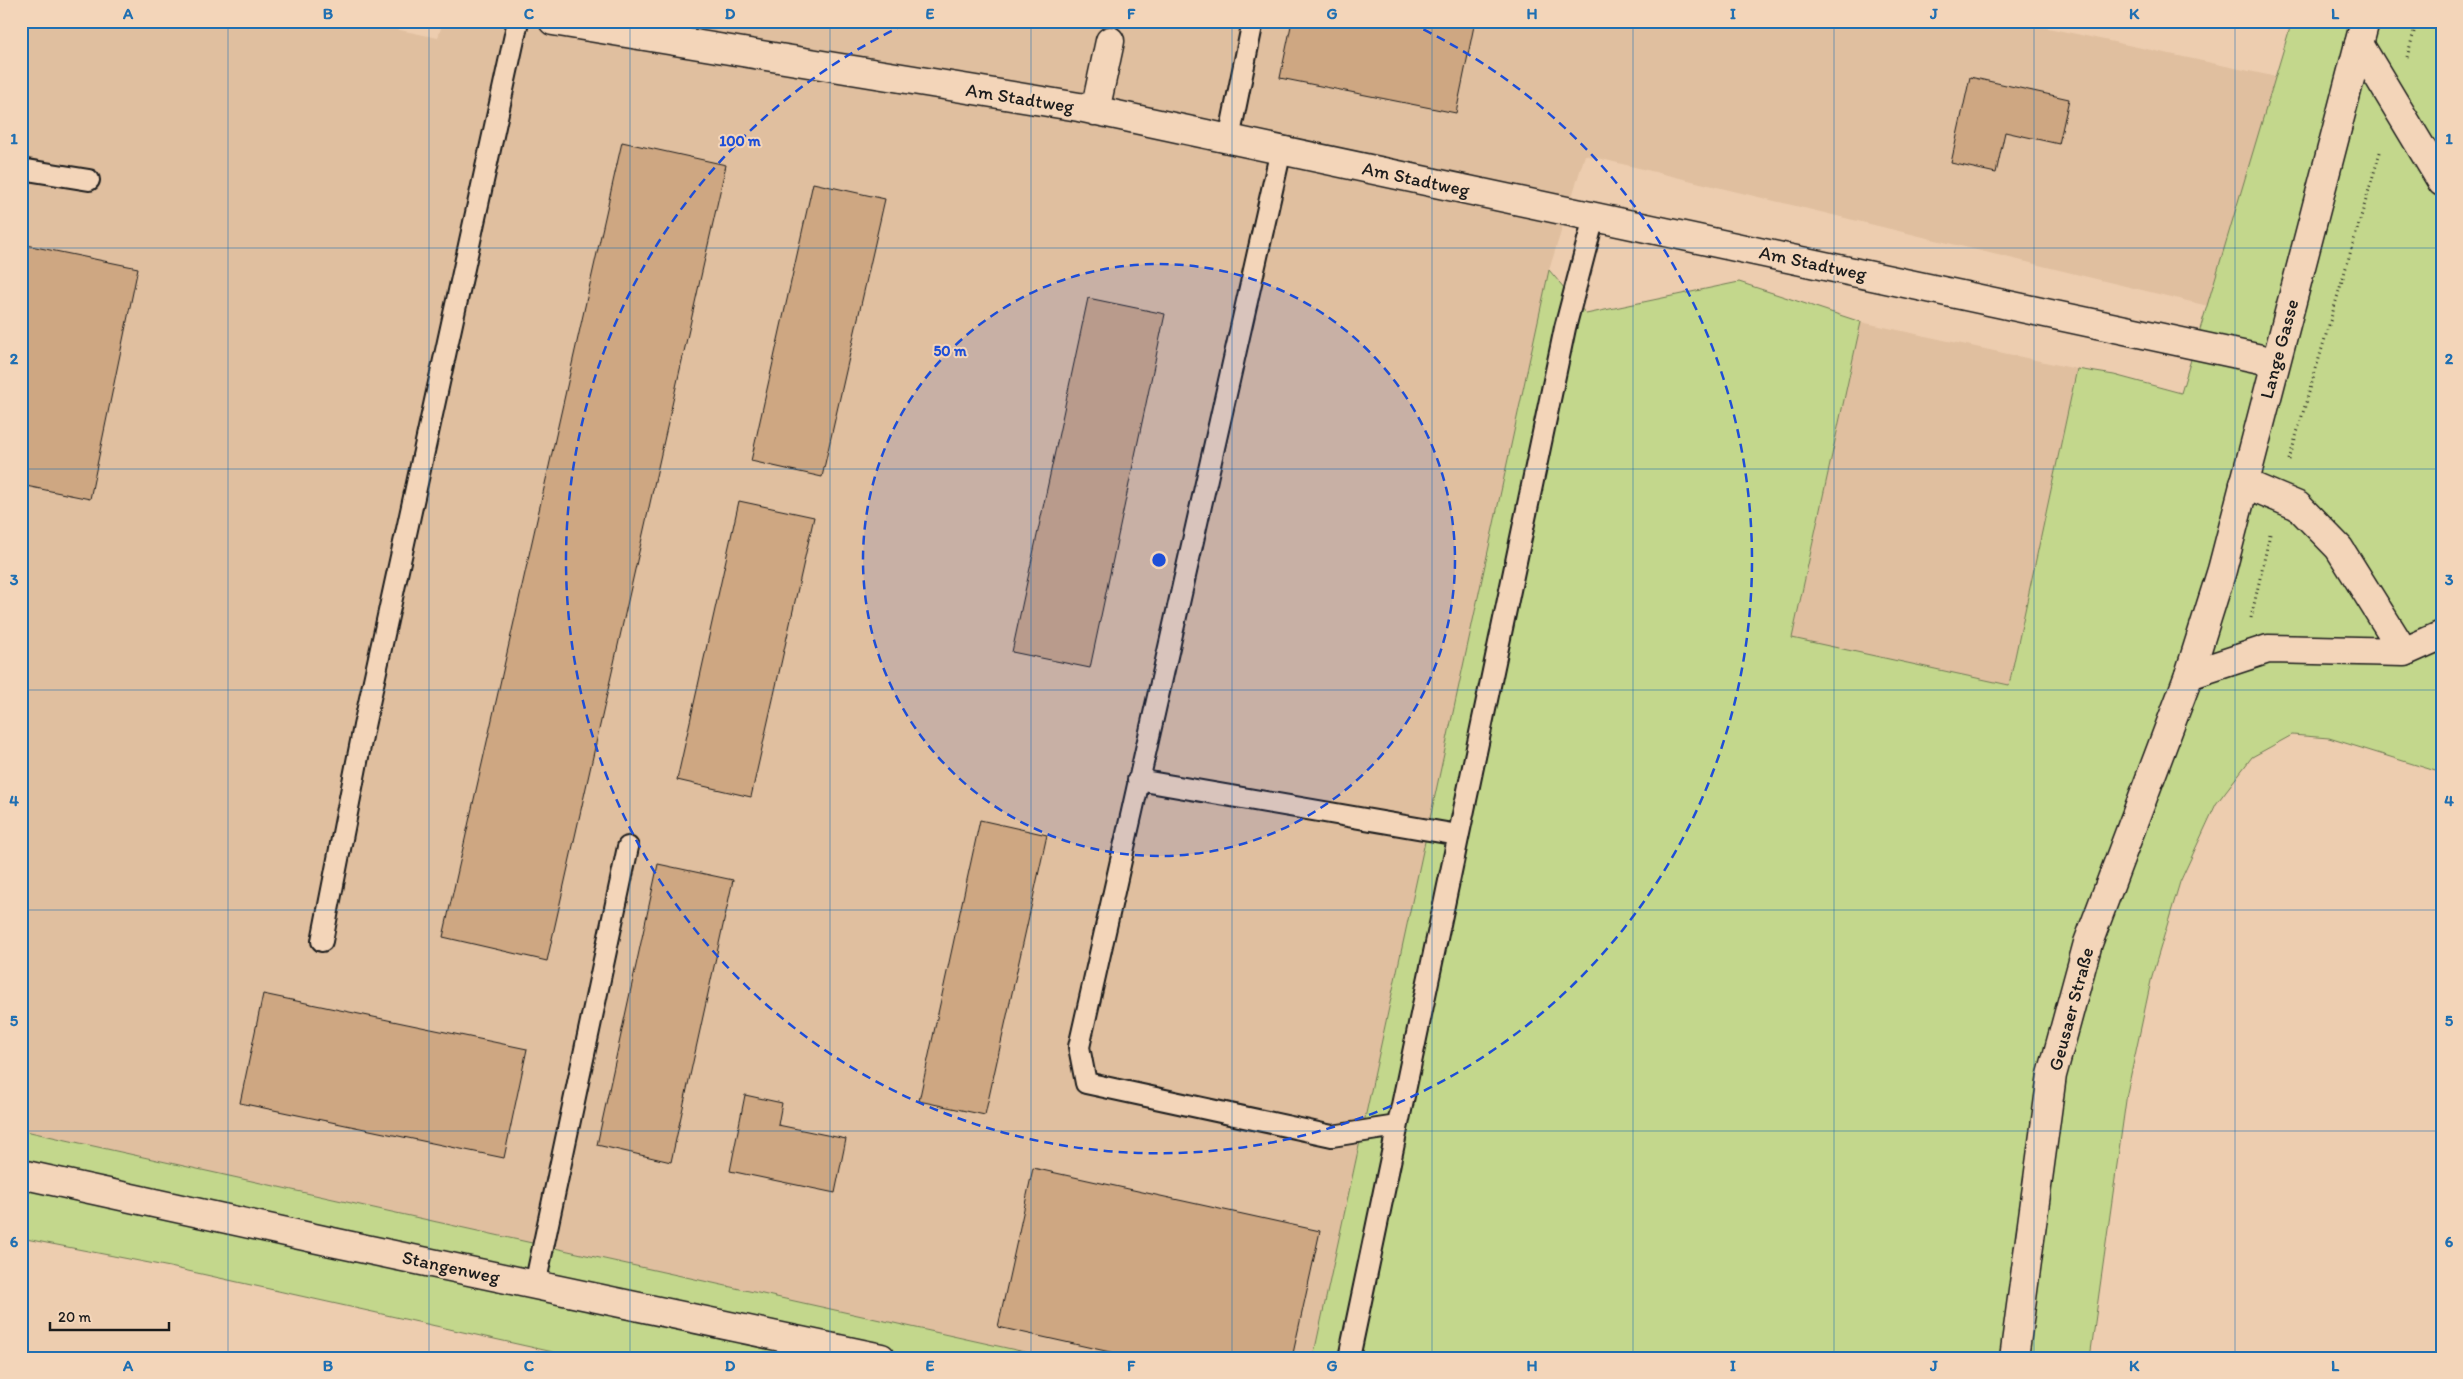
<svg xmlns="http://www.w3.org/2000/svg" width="2463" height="1379" viewBox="0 0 2463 1379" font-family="Itim,sans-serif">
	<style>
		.built { fill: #e0bf9f }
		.green { fill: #c3d78c; stroke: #707a54 }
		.building { fill: #cea782; stroke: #1c1c1c }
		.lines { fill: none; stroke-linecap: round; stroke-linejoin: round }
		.lane-casing { stroke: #1c1c1c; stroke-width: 24 }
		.street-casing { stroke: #1c1c1c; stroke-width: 31 }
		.secondary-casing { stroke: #1c1c1c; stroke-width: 31 }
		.path { stroke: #1c1c1c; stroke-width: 3; stroke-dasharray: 1 4; stroke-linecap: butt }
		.lane { stroke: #f3d5b9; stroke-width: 20 }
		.street { stroke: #f3d5b9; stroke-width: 28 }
		.secondary { stroke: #f3d5b9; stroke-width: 28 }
		.grid { fill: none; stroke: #1f6fb2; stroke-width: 1; stroke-opacity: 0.55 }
		.ring { fill: none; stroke: #1d4ed8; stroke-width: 2.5; stroke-dasharray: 9 6 }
		.labels { text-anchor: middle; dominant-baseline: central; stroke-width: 4; stroke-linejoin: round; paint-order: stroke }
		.street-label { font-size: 19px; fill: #1c1c1c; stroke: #f3d5b9 }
		.centre { fill: #1d4ed8; stroke: #f3d5b9; stroke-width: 2.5 }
		.ring-label { font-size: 15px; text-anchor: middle; font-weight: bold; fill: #1d4ed8; stroke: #f3d5b9; stroke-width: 4; stroke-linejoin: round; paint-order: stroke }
		.neatline { fill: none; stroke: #1f6fb2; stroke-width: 2 }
		.grid-label { font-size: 16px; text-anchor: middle; font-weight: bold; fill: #1f6fb2 }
	</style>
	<rect width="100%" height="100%" fill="#edcdaf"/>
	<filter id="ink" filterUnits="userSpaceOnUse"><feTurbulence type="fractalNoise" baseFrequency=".02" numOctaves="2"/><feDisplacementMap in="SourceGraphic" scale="10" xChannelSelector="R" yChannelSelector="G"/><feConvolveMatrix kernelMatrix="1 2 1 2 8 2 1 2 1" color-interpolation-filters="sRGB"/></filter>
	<g filter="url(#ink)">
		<path class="built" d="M21 21H357L438 38 443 21H2016L2277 77 2208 306 1585 155 1549 270 1313 1358H1052L21 1130Z
			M1861 322 2077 369 2009 685 1792 639Z"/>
		<path class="green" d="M2292 21H2442V773L2329 738 2292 735 2252 757 2216 804 2180 882 2152 976 2127 1093 2090 1358H1313L1549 270 1586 314 1739 282 1861 322 1792 638 2009 685 2077 369 2114 375 2181 393Z
			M21 1130 1052 1358H580L170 1267 21 1238Z"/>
		<path class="building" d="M1292 21H1475L1456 113 1280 78Z
			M1970 77 2069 99 2059 144 2005 132 1996 173 1951 163Z
			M622 142 726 165 547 961 443 937Z
			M813 183 885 199 822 477 751 461Z
			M21 244 138 268 90 499 21 485Z
			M1088 298 1165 314 1090 668 1012 652Z
			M739 501 814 517 751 797 677 780Z
			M980 820 1047 835 985 1115 919 1101Z
			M658 864 733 880 671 1162 597 1145Z
			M263 994 527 1049 504 1158 240 1103Z
			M745 1095 782 1103 778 1125 846 1139 835 1193 730 1171Z
			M1033 1168 1320 1231 1292 1358H1137L998 1327Z"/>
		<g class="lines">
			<defs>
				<path id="lane" d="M1229 139 1253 21
					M1281 150 1079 1047 1086 1083 1332 1136 1397 1126
					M21 169 89 180
					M1138 780 1458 835
					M322 941 364 726 518 21
					M535 1285 628 847
					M1349 1358 1565 328 1594 217"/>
				<path id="street" d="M553 21 1079 107 2275 362
					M2359 44 2442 182
					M1095 111 1110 41
					M2244 483 2298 506 2339 548 2404 652
					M2189 675 2268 649 2404 652 2442 635
					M21 1174 332 1242 881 1358"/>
				<path id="secondary" d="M2014 1358 2052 1075 2088 943 2189 675 2222 570 2365 21"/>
			</defs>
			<use href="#lane" class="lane-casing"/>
			<use href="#street" class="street-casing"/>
			<use href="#secondary" class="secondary-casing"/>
			<path class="path" d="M2407 57 2417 21
				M2289 460 2381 149
				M2251 618 2270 534"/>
			<use href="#lane" class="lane"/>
			<use href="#street" class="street"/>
			<use href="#secondary" class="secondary"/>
		</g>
	</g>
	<path class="grid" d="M228 21V1358M429 21V1358M630 21V1358M830 21V1358M1031 21V1358M1232 21V1358M1432 21V1358M1633 21V1358M1834 21V1358M2034 21V1358M2235 21V1358M21 248H2442M21 469H2442M21 690H2442M21 910H2442M21 1131H2442"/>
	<circle cx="1159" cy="560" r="296" fill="#1d4ed8" fill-opacity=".12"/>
	<g class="ring">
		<circle cx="1159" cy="560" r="296"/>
		<path d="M1410 23A593 593 0 1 1 908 23"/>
	</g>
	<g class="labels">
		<g class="street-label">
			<text transform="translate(1020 98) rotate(9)">Am Stadtweg</text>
			<text transform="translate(1416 179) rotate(12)">Am Stadtweg</text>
			<text transform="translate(1813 263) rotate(12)">Am Stadtweg</text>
			<text transform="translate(2279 349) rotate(-75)">Lange Gasse</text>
			<text transform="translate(2071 1009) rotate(-75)">Geusaer Straße</text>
			<text transform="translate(451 1267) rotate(12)">Stangenweg</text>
		</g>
	</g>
	<circle cx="1159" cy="560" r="8" class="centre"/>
	<g class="ring-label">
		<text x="740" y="146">100 m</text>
		<text x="950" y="356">50 m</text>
	</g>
	<rect width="2463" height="1379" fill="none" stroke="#f3d5b9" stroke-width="55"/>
	<path d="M50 1322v8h119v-8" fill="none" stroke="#1c1c1c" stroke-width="2.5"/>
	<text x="58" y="1322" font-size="15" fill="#1c1c1c" stroke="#f3d5b9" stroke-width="4" paint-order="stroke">20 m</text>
	<rect x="28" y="28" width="2408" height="1324" class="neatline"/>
	<g class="grid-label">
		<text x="128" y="19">A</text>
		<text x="328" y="19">B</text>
		<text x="529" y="19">C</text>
		<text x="730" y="19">D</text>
		<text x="930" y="19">E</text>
		<text x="1131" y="19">F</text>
		<text x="1332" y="19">G</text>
		<text x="1532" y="19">H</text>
		<text x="1733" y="19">I</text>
		<text x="1934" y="19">J</text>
		<text x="2134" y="19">K</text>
		<text x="2335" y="19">L</text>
		<text x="14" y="144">1</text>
		<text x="2449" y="144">1</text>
		<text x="14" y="364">2</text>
		<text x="2449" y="364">2</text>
		<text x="14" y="585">3</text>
		<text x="2449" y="585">3</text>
		<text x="14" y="806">4</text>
		<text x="2449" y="806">4</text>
		<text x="14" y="1026">5</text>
		<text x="2449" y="1026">5</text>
		<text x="14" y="1247">6</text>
		<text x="2449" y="1247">6</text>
		<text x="128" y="1371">A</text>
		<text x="328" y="1371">B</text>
		<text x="529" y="1371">C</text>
		<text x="730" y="1371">D</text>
		<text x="930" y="1371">E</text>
		<text x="1131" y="1371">F</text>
		<text x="1332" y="1371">G</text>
		<text x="1532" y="1371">H</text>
		<text x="1733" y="1371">I</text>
		<text x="1934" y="1371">J</text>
		<text x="2134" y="1371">K</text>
		<text x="2335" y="1371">L</text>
	</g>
</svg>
